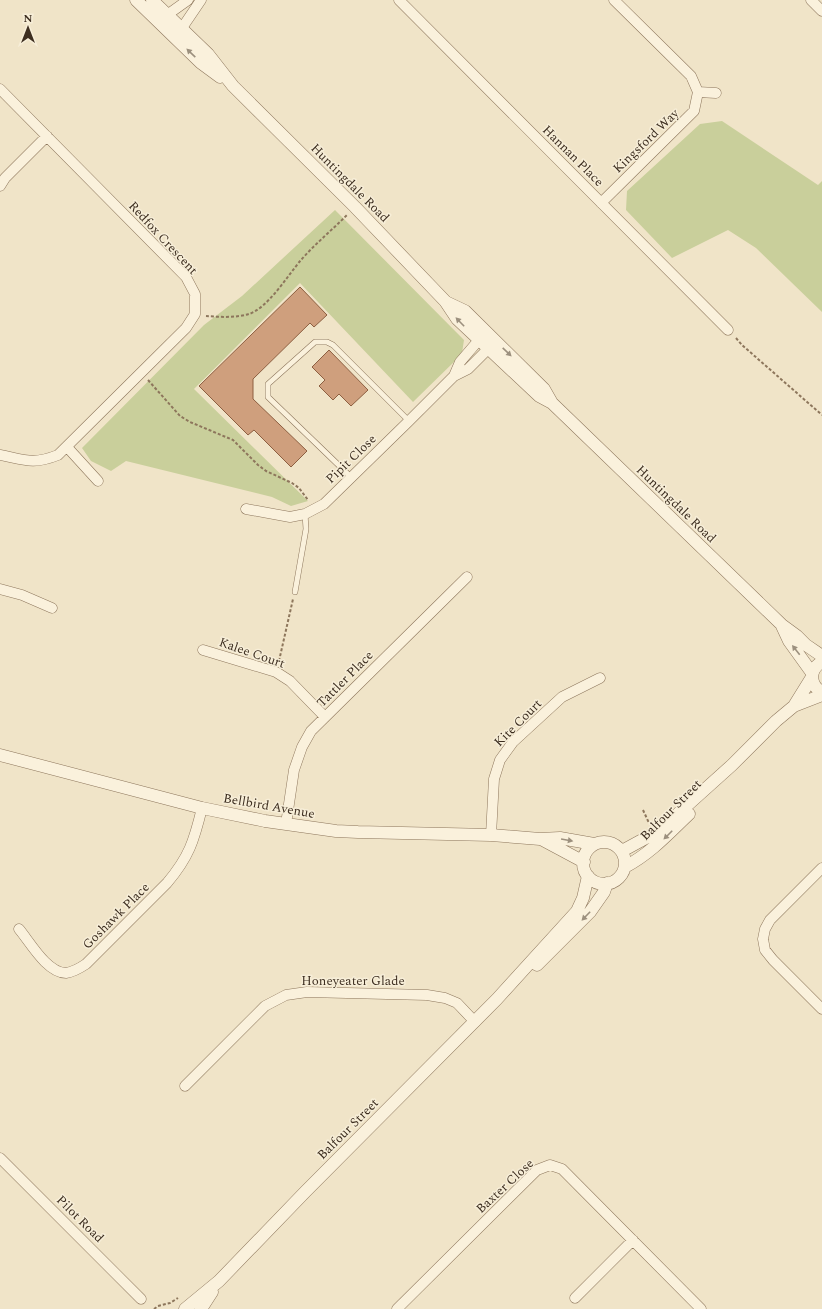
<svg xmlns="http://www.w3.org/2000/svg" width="822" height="1309" viewBox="0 0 822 1309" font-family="Spectral,serif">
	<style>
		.green { fill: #c9cf9b }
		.building { fill: #cf9f7d; stroke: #8d5f41 }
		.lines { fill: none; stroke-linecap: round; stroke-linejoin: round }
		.service-casing { stroke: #8d765c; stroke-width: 6 }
		.minor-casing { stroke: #8d765c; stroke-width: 11 }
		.tertiary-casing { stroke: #8d765c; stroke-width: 13 }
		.path { stroke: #8d765c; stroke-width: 2; stroke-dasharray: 3 2; stroke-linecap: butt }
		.service { stroke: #faf1dc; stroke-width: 5 }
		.minor { stroke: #faf1dc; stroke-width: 10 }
		.tertiary { stroke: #faf1dc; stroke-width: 12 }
		.oneway { fill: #9c907e }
		.labels { text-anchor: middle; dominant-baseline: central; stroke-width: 3; stroke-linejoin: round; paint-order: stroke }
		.street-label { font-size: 13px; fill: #3d2e20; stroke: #f7eed8 }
	</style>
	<rect width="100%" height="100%" fill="#f0e4c8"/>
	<path class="green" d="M722 121 818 185 822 181V312L756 248 728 230 672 258 626 210 627 191 700 124Z
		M335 210 464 340 462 353 458 358 413 402 300 283 194 389 308 501 291 506 272 497 126 461 111 471 91 461 82 448 204 325 242 296Z"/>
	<path class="building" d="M300 287 327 315 314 327 310 323 253 379V399L307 451 291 467 254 430 248 435 199 386Z
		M329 350 368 390 351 406 339 394 333 400 319 386 325 380 312 367Z"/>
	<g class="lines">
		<defs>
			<path id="service" d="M351 477 268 397V384L315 342H327L333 345 409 421
				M295 592 306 529 305 514"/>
			<path id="minor" d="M399 0 728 330
				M811 0 822 11
				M163 20 167 15 188 0
				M176 34 182 28 201 0
				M0 89 186 277 195 294V314L186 328 58 455C33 465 25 460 0 455
				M698 92 716 93
				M0 186 5 178 47 136
				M601 203 694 111 698 92 691 76 614 0
				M454 376 460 362 484 334
				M67 447 98 481
				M246 509 290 517 305 514 324 504 409 421 454 376 468 369 494 343
				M0 589 22 595 52 608
				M203 650 276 672 290 681 325 717
				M286 824 294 770 302 747 311 731 467 577
				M491 835 494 779 500 760 513 742 562 697 600 678
				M822 868 770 920 765 929 763 939 765 950 773 960 822 1009
				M19 929C30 942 47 973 66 973 74 972 80 968 86 964L167 883C189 857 194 841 202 808
				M185 1086 265 1006 286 995 307 992 427 995 445 998 457 1003 475 1022
				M0 1158 141 1299
				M575 1298 633 1240
				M397 1309 537 1170 550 1165 562 1169 701 1309"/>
			<path id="tertiary" d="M136 0 201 63 220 77
				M152 0 208 54 233 86 355 207 445 301 457 319 539 396 552 403 782 625 797 636 806 645 822 656
				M446 302 465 311 544 389 552 403
				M782 626 789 641 812 673
				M822 662C809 669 809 685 822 692
				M794 706 812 677
				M0 755 202 808 265 821 336 831 358 832 491 835 540 839 560 838 594 844
				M541 839 584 862
				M583 863a21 21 0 1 1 42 0a21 21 0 1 1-42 0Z
				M622 851 655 833 672 819 732 765 776 721 794 706 822 695
				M625 867C651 853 668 834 689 814
				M537 965 590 912 604 892 607 883
				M185 1309 219 1281 305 1192 497 999 577 911 583 898 588 876
				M201 1309 212 1292"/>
		</defs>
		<use href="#service" class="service-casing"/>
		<use href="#minor" class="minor-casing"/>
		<use href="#tertiary" class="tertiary-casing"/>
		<path class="path" d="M206 316C219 317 236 318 249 314 268 308 288 275 301 260 315 244 332 230 347 215
			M736 338 742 345 822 415
			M148 380 180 416 190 422 233 440 258 465 266 471 292 483 299 488 308 500
			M279 661 293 599
			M643 810 649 823
			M154 1309 158 1306 170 1303 178 1298"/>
		<use href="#service" class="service"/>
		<use href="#minor" class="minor"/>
		<use href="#tertiary" class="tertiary"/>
	</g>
	<defs><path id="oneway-solid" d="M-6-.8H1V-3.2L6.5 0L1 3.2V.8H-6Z"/></defs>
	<g class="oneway">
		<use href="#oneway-solid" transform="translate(191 53) rotate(-136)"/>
		<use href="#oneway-solid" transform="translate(460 322) rotate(-134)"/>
		<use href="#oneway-solid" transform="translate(507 352) rotate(44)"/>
		<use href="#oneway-solid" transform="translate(796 650) rotate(-128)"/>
		<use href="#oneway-solid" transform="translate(668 835) rotate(135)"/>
		<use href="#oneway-solid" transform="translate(567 840) rotate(10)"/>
		<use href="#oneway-solid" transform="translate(586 916) rotate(134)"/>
	</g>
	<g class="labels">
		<g class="street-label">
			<text transform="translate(646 141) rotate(-44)">Kingsford Way</text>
			<text transform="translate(573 156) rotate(45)">Hannan Place</text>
			<text transform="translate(350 183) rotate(45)">Huntingdale Road</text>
			<text transform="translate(163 238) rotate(47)">Redfox Crescent</text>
			<text transform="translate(351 459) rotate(-44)">Pipit Close</text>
			<text transform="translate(676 504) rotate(44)">Huntingdale Road</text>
			<text transform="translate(252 653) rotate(19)">Kalee Court</text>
			<text transform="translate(345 679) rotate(-45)">Tattler Place</text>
			<text transform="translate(518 723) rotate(-45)">Kite Court</text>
			<text transform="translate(269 806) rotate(10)">Bellbird Avenue</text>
			<text transform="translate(671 810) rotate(-45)">Balfour Street</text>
			<text transform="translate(116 916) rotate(-45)">Goshawk Place</text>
			<text x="353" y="981">Honeyeater Glade</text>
			<text transform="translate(348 1129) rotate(-45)">Balfour Street</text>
			<text transform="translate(505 1186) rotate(-43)">Baxter Close</text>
			<text transform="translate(80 1219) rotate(45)">Pilot Road</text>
		</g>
	</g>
	<g transform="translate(28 28)" stroke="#f7eed8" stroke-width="3" paint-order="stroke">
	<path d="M0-3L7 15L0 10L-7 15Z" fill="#3d2e20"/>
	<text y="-6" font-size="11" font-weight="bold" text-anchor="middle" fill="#3d2e20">N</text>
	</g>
</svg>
